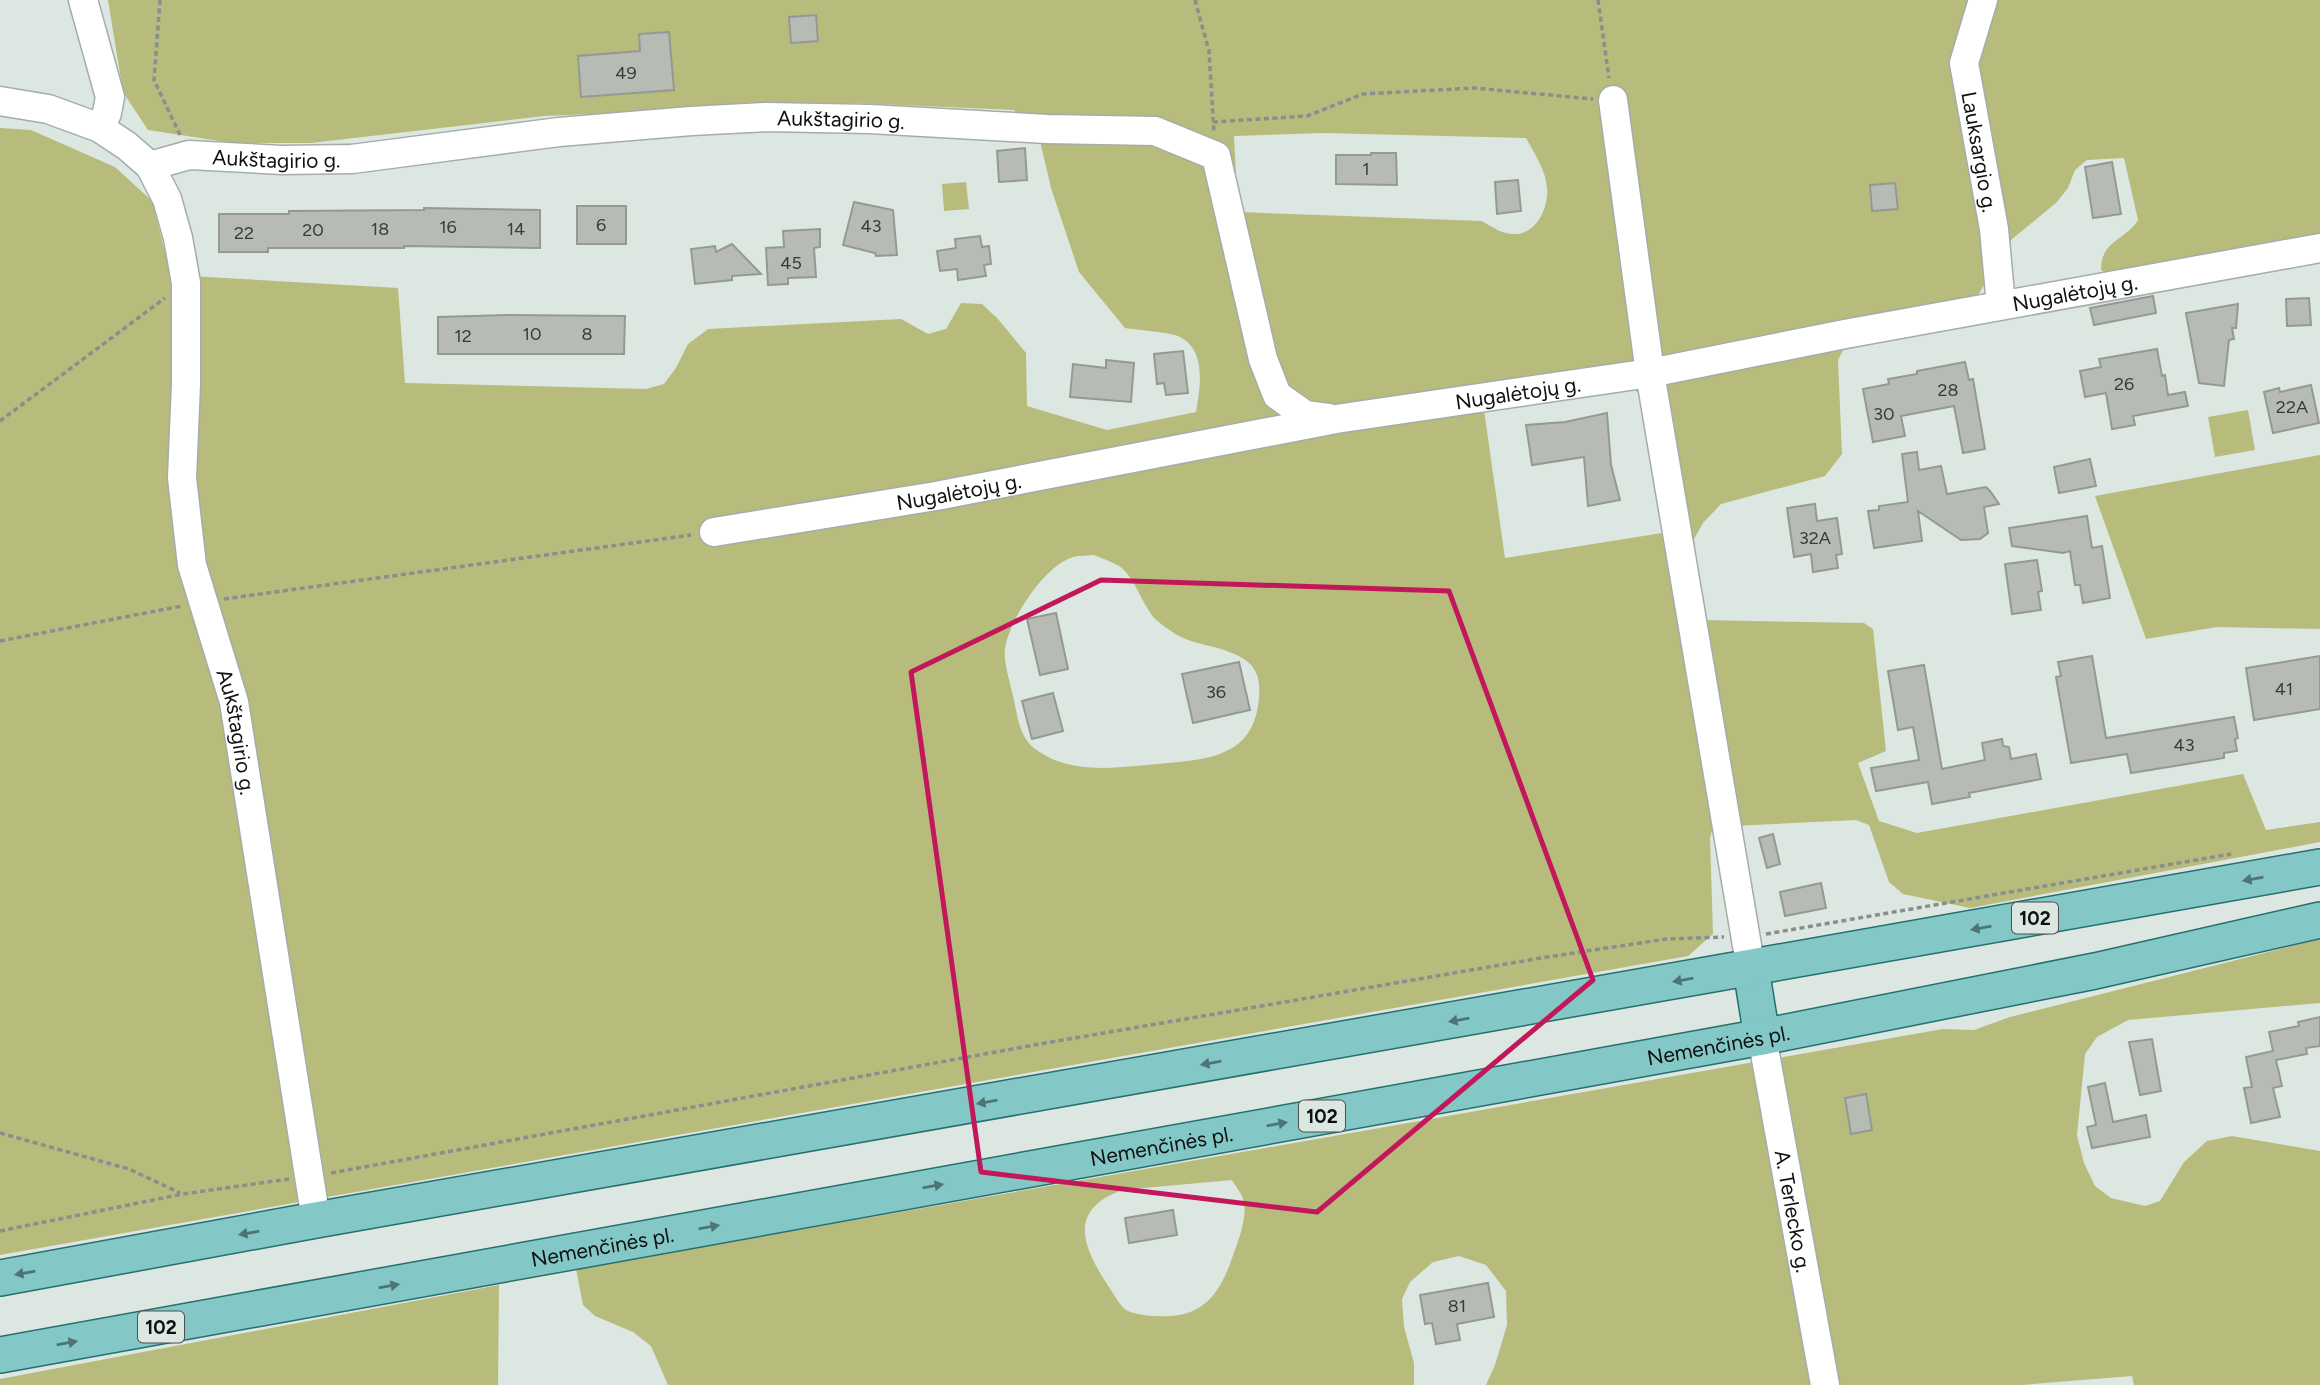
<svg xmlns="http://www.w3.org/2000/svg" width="2320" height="1385" viewBox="0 0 2320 1385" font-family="Figtree,sans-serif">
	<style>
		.green { fill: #b7bb7c; fill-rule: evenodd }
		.building { fill: #b6bbb4; stroke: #949a93; stroke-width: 2 }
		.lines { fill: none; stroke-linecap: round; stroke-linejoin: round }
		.minor-casing { stroke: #a4ada9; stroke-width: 31 }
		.major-casing { stroke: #256f6e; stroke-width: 38 }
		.path { stroke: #888f8c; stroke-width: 3.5; stroke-dasharray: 5 3.5; stroke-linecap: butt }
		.minor { stroke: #fff; stroke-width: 28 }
		.major { stroke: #83c7c6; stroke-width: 35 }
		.oneway { fill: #4e7574 }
		.marked { fill: none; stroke: #c2185b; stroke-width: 5; stroke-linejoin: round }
		.labels { text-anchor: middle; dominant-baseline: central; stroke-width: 5; stroke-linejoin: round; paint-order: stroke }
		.number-label { font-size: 18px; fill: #383c39 }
		.shield { fill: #dde7e2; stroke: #4c514f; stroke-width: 2 }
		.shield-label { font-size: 19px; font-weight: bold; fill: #0e1110 }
		.street-label { font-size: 21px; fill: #0e1110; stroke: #dde7e2 }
	</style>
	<rect width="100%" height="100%" fill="#dde7e2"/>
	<path class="green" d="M108 0H2320V240L2111 276 2101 270C2101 240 2125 241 2138 220L2124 158 2087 160 2075 170 2068 188 2057 202 2011 240 1975 300 1853 331 1838 360 1842 454 1825 476 1721 504 1703 523 1694 539 1698 620 1864 623 1873 629 1886 751 1858 763 1879 821 1917 833 2243 774 2266 830 2320 822V842L1970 908 1903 894 1889 882 1869 825 1856 820 1713 827 1710 838 1713 934 1688 956 0 1255V128L31 130 115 167 152 201 171 275 398 288 405 383 646 389 664 384 676 368 688 344 708 329 901 319 928 334 946 329 961 303 982 304 998 319 1026 353 1027 406 1107 430 1196 412C1200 388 1207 351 1180 337 1171 332 1137 330 1125 328L1079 272 1051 188 1040 141 1014 110 855 103 544 116 311 143H233L148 130 123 92ZM1323 133 1526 138C1534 153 1546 170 1547 188 1549 206 1538 232 1517 234 1503 235 1492 227 1482 221L1238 212 1234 136ZM1629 385 1642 396 1662 533 1505 558 1483 403ZM1094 555C1103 559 1116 563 1123 569 1136 582 1141 600 1151 614 1155 620 1165 627 1171 631 1194 648 1227 644 1249 663 1259 672 1260 685 1259 697 1255 753 1215 759 1168 763 1126 766 1075 777 1038 751 1020 739 1018 720 1014 700 1011 685 1003 663 1005 648 1010 620 1041 571 1068 559 1075 555 1086 556 1094 555Z
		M966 182 969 209 944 211 942 184Z
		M2248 410 2255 450 2215 457 2208 417Z
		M2320 455V629L2217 627 2146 639 2095 496Z
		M2320 939V1003L2128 1020 2097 1037 2085 1054 2077 1135 2084 1163 2095 1186 2111 1198 2145 1206 2160 1201 2184 1162 2207 1141 2232 1136 2320 1151V1385H2134L2132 1376 2021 1385H1486L1495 1365 1507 1325 1506 1291 1486 1265 1459 1256 1433 1262 1410 1282 1402 1299 1404 1327 1414 1363V1385H668L651 1346 633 1332 595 1316 583 1305 576 1269 1943 1029 1974 1030 2010 1017ZM1232 1180C1235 1186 1241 1192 1243 1199 1249 1216 1237 1244 1231 1261 1218 1298 1199 1319 1157 1316 1148 1316 1134 1314 1126 1310 1119 1305 1112 1291 1107 1284 1082 1246 1068 1210 1122 1190Z
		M499 1285 498 1385H0V1379Z"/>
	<path class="building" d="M816 15 818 41 791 43 789 17Z
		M669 32 674 90 581 97 578 56 640 51 639 34Z
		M1025 148 1027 180 999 182 997 151Z
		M1371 153H1396L1397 185 1336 184V155H1371Z
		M2112 162 2121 214 2093 218 2085 167Z
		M1518 180 1521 211 1497 214 1495 182Z
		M1895 183 1898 209 1872 211 1870 185Z
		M854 202 893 210 897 255 876 256 875 253 843 245Z
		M577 206H626V244H577Z
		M424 208 540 210V248L404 246V248H268V252H219V214H289V211L424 210Z
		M820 229V247L814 248 816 277 788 278V284L768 285 766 248 784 247 783 231Z
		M980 236 982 247 989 246 991 264 984 265 986 276 958 280 957 269 940 271 937 251 956 248 955 239Z
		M732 244 761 274 732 276V280L695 284 691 249 715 246 716 252Z
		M2153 296 2156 313 2094 325 2090 308Z
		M2309 298 2311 325 2287 326 2286 299Z
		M2238 304 2236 328H2232L2234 339 2229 340 2224 386 2199 383 2186 313Z
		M508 315 625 316 624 354H438V317Z
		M2157 349 2162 376 2165 375 2168 395 2185 392 2188 406 2133 416 2135 425 2112 429 2106 393 2085 397 2080 371 2101 367 2099 359Z
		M1183 351 1188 393 1166 395 1164 383 1157 384 1154 354Z
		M1106 360 1134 363 1131 402 1070 397 1073 364 1106 368Z
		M1965 362 1969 380 1973 379 1985 449 1963 453 1954 406 1901 416 1905 436 1873 442 1863 389 1889 384 1888 379 1917 374V371Z
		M2311 385 2319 423 2273 433 2264 392 2279 388 2280 392Z
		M1607 413 1611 465 1620 500 1588 506 1584 457 1532 465 1526 425 1565 422Z
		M1917 452 1919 470 1941 466 1947 494 1986 487 1990 491 1999 504 1984 507 1988 533 1980 539 1961 540 1918 511 1922 541 1874 548 1868 511 1879 510V506L1908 502 1902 454Z
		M2090 459 2096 486 2059 493 2054 467Z
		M1815 504 1817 521 1837 518 1842 554 1836 555 1838 568 1813 572 1811 554 1794 557 1787 508Z
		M2087 516 2092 548 2102 546 2110 598 2083 603 2080 585H2075L2070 551 2063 553 2012 546 2009 528Z
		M2037 560 2042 591 2038 592 2041 610 2012 614 2005 564Z
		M1056 613 1068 669 1040 675 1027 619Z
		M2092 656 2106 738 2234 717 2238 738 2235 739 2237 751 2224 753V758L2131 773 2127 754 2071 763 2056 677 2061 676 2058 662Z
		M2320 656V709L2254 720 2246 668Z
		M1239 662 1250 710 1193 723 1182 674Z
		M1924 665 1942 769 1985 760 1982 743 2002 739 2003 746 2009 747 2011 759 2036 754 2041 779 1969 793 1970 797 1932 804 1928 782 1876 791 1871 768 1919 760 1913 727 1898 730 1888 671Z
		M1053 693 1063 731 1032 739 1022 701Z
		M1773 834 1780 864 1767 868 1759 838Z
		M1821 883 1826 908 1785 916 1780 892Z
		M2320 1017V1046L2306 1048 2307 1054 2276 1060 2282 1086 2273 1088 2280 1117 2251 1123 2244 1088 2252 1087 2246 1057 2273 1051 2269 1032 2299 1026 2298 1022Z
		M2152 1039 2161 1091 2140 1095 2129 1042Z
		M2105 1083 2113 1122 2146 1115 2150 1137 2092 1148 2087 1127 2096 1125 2088 1087Z
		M1866 1094 1872 1130 1851 1134 1845 1098Z
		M1173 1210 1177 1235 1129 1243 1125 1218Z
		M1488 1283 1494 1317 1457 1324 1460 1340 1436 1344 1432 1323 1425 1324 1420 1295Z"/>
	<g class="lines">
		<defs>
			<g id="minor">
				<path d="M83 0 110 97 107 113 100 128"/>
				<path id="s1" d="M1983 0 1964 63 1994 229 2001 305"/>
				<path d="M1613 100 1650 373 1751 969"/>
				<path id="s2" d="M0 101 48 109 100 128 127 146 150 166 167 199 178 238 186 283V384L182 478 192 565 234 702 316 1220"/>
				<path id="s3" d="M150 166 189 155 282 160 352 159 559 132 691 121 766 117 870 119 1047 129 1155 131 1216 156 1263 359 1277 395 1305 415 1328 418"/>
				<path id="s4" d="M714 532 936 496 1336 419 1650 373 1845 334 2320 248"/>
				<path id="s5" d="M1762 1037 1825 1385"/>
			</g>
			<g id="major">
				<path d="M1751 969 1762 1037"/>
				<path d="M0 1278 316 1220 2320 867"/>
				<path id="s6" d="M0 1355 1762 1037 2095 971 2320 920"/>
			</g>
		</defs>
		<use href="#minor" class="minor-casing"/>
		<use href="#major" class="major-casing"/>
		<path class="path" d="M160 0 154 80 180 135
			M1195 0 1209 51 1214 133
			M1598 0 1609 78
			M1213 122 1307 116 1363 94 1474 88 1593 99
			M0 421 165 298
			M224 599 691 535
			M0 641 182 606
			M1766 934 2231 854
			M0 1133 129 1169 180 1193
			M331 1173 1034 1045 1541 958 1666 939 1724 937
			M0 1231 183 1194 289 1179"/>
		<use href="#minor" class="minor"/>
		<use href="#major" class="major"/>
	</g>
	<defs><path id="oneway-solid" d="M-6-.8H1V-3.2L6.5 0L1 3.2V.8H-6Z" transform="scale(1.75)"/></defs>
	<g class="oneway">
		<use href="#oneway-solid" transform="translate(2253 879) rotate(170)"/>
		<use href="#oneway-solid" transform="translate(1981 928) rotate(170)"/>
		<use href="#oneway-solid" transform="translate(1683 980) rotate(170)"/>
		<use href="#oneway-solid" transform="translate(1459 1020) rotate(170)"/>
		<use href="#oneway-solid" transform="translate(1211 1063) rotate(170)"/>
		<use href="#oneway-solid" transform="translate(987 1102) rotate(170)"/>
		<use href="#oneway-solid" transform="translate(1277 1124) rotate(-10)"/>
		<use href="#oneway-solid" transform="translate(933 1186) rotate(-10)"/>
		<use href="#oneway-solid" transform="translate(709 1227) rotate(-10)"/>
		<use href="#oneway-solid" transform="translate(249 1233) rotate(170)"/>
		<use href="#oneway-solid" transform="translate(25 1273) rotate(170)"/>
		<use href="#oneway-solid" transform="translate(389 1286) rotate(-10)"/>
		<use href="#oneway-solid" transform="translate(67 1343) rotate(-10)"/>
	</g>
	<path class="marked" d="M1101 580 1449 591 1593 980 1317 1212 981 1172 911 672Z"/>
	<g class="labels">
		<g class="number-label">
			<text x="626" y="73">49</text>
			<text x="1366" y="169">1</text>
			<text x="601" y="225">6</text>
			<text x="871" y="226">43</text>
			<text x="448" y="227">16</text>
			<text x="380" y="229">18</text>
			<text x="516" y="229">14</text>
			<text x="313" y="230">20</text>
			<text x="244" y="233">22</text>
			<text x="791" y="263">45</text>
			<text x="532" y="334">10</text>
			<text x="587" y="334">8</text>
			<text x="463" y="336">12</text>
			<text x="2124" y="384">26</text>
			<text x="1948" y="390">28</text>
			<text x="2292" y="407">22A</text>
			<text x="1884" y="414">30</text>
			<text x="1815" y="538">32A</text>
			<text x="2284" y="689">41</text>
			<text x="1216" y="692">36</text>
			<text x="2184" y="745">43</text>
			<text x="1457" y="1306">81</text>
		</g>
		<g class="shield">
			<rect x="2012" y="902.5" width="46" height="31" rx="5"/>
			<rect x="1299" y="1100.5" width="46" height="31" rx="5"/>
			<rect x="138" y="1311.5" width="46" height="31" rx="5"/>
		</g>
		<g class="shield-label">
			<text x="2035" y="918">102</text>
			<text x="1322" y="1116">102</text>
			<text x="161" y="1327">102</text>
		</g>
		<g class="street-label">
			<text stroke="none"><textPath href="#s3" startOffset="695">Aukštagirio g.</textPath></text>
			<text stroke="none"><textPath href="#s1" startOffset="156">Lauksargio g.</textPath></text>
			<text stroke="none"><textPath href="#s3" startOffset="128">Aukštagirio g.</textPath></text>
			<text stroke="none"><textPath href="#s4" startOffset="1382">Nugalėtojų g.</textPath></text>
			<text stroke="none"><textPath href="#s4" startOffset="816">Nugalėtojų g.</textPath></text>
			<text stroke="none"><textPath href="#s4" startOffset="248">Nugalėtojų g.</textPath></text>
			<text stroke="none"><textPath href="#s2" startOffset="746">Aukštagirio g.</textPath></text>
			<text stroke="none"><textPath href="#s6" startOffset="1746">Nemenčinės pl.</textPath></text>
			<text stroke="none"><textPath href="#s6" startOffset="1180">Nemenčinės pl.</textPath></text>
			<text stroke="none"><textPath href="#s5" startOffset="177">A. Terlecko g.</textPath></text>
			<text stroke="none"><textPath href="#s6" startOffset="612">Nemenčinės pl.</textPath></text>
		</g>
	</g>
</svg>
